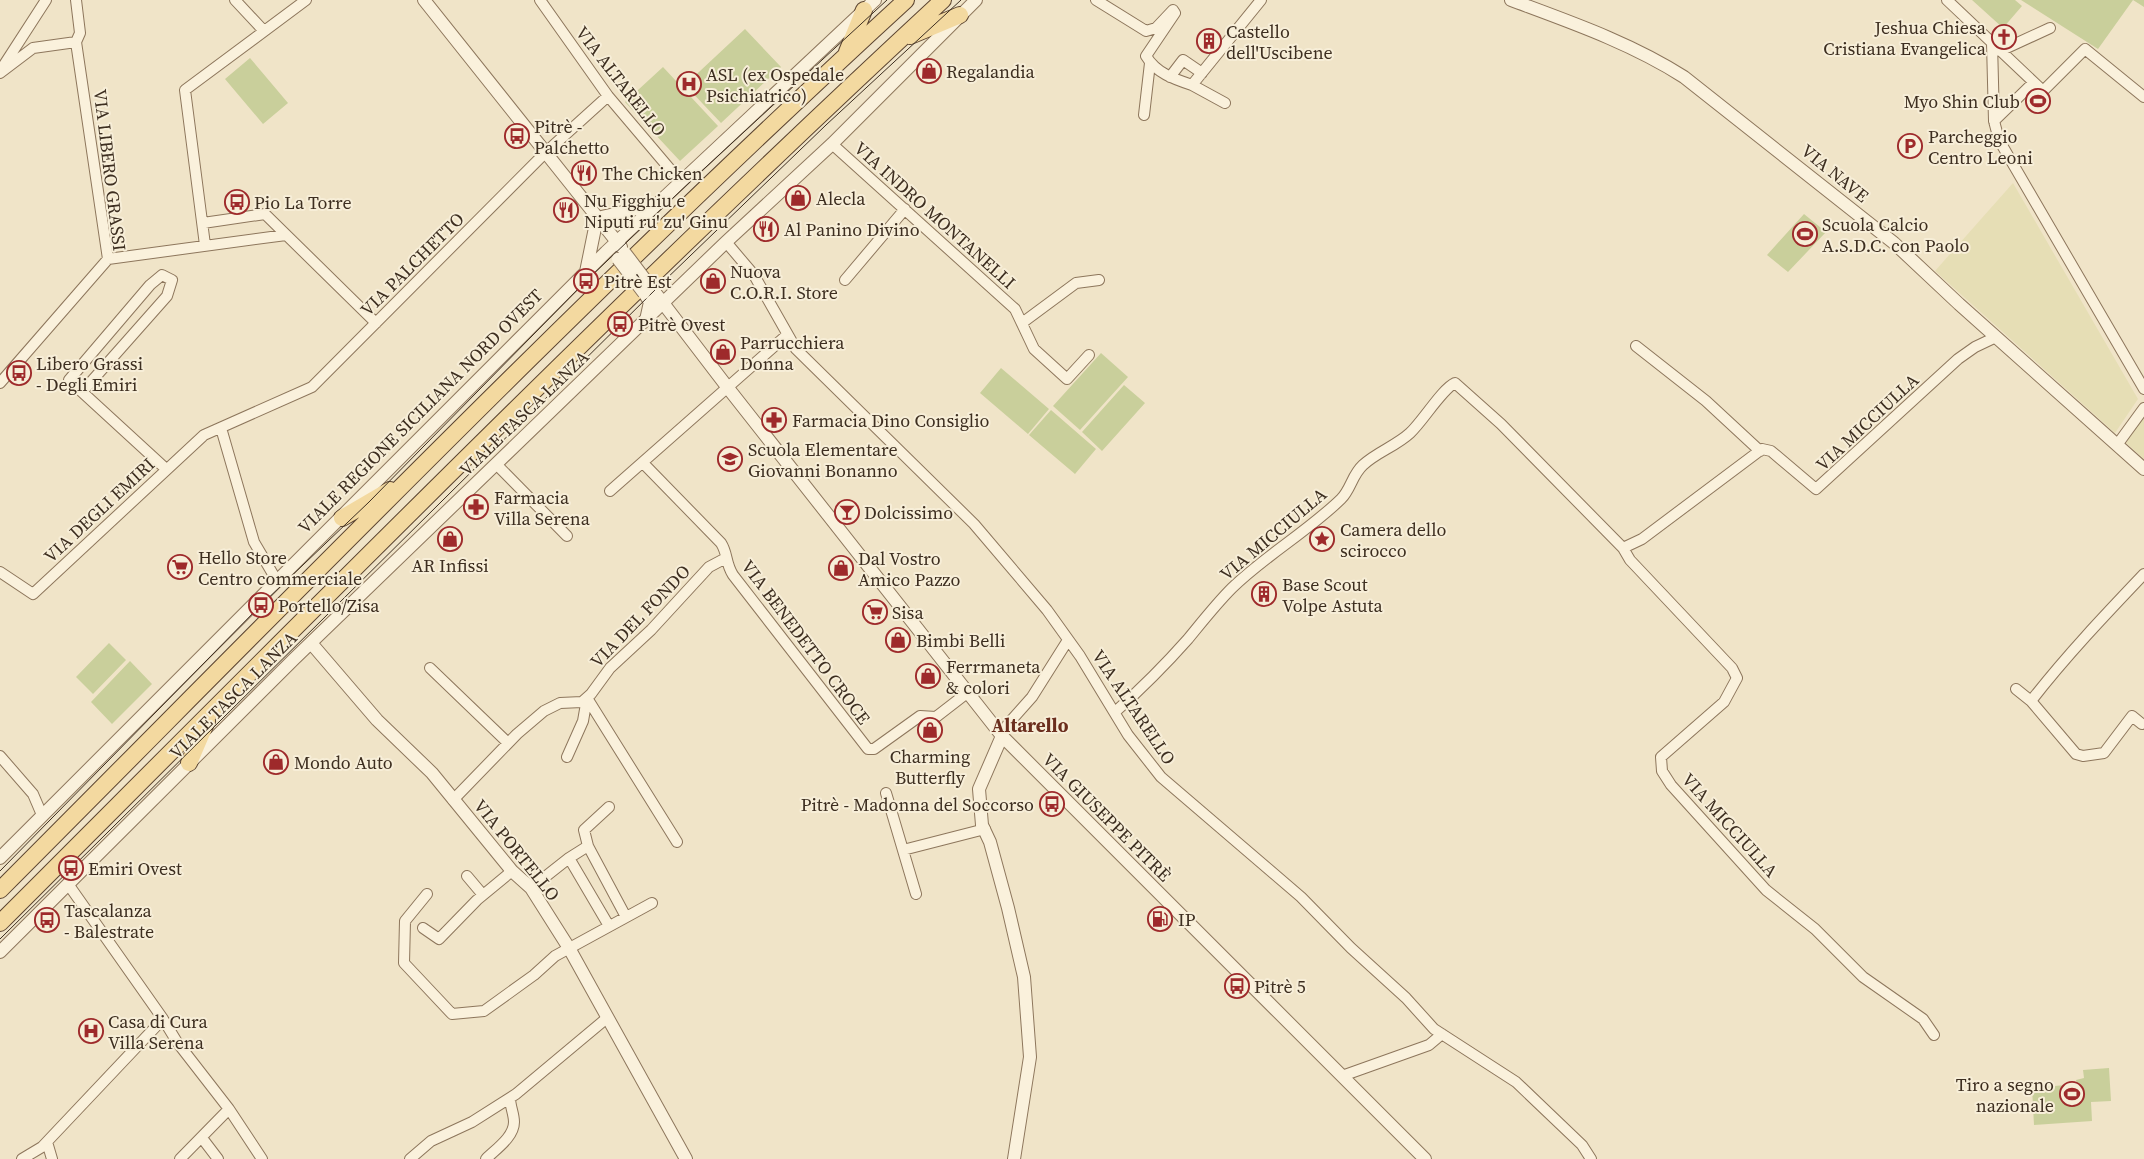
<svg xmlns="http://www.w3.org/2000/svg" width="2144" height="1159" viewBox="0 0 2144 1159" font-family="'Source Serif 4',serif">
	<style>
		.farmland { fill: #e6deb5 }
		.green { fill: #c9cf9b }
		.lines { fill: none; stroke-linecap: round; stroke-linejoin: round }
		.minor-casing { stroke: #8d765c; stroke-width: 12 }
		.tertiary-casing { stroke: #8d765c; stroke-width: 14 }
		.primary-casing { stroke: #5b4430; stroke-width: 18 }
		.minor { stroke: #faf1dc; stroke-width: 10 }
		.tertiary { stroke: #faf1dc; stroke-width: 12 }
		.primary { stroke: #f3d9a0; stroke-width: 16 }
		.tram { stroke: #3d2e20; stroke-width: 1 }
		.tertiary-bridge-casing { stroke: #8d765c; stroke-width: 14; stroke-linecap: butt }
		.tertiary-bridge { stroke: #faf1dc; stroke-width: 12 }
		.labels { text-anchor: middle; dominant-baseline: central; stroke-width: 4; stroke-linejoin: round; paint-order: stroke }
		.poi-label { font-size: 18px; fill: #3d2e20; stroke: #f7eed8; text-anchor: start }
		.street-label { font-size: 18px; fill: #3d2e20; stroke: #f7eed8 }
		.neighbourhood-label { font-size: 19px; font-weight: bold; fill: #6b2e1e; stroke: #f7eed8 }
	</style>
	<rect width="100%" height="100%" fill="#f0e4c8"/>
	<path class="farmland" d="M2013 183 2138 399 2115 433 1935 271Z
		M2144 416V459L2126 443Z"/>
	<path class="green" d="M1972 0H2015L2022 6 2003 28Z
		M2021 0H2144V7L2133 0 2098 49Z
		M745 29 781 67 721 123 685 85Z
		M250 58 288 103 263 124 225 79Z
		M663 67 718 126 680 161 625 102Z
		M1804 214 1826 232 1788 272 1767 255Z
		M1101 353 1128 377 1080 430 1053 406Z
		M1001 368 1049 409 1028 434 980 393Z
		M1124 385 1145 403 1102 451 1082 432Z
		M1051 410 1096 449 1075 474 1029 435Z
		M109 643 126 660 93 694 76 677Z
		M130 661 152 684 112 724 91 702Z
		M2109 1068 2111 1101 2091 1102 2092 1121 2034 1125 2032 1088 2077 1084 2076 1080 2084 1078 2083 1070Z"/>
	<g class="lines">
		<defs>
			<path id="minor" d="M76 0 80 33 76 42
				M235 0 264 31
				M540 0 608 96 680 181
				M1096 0 1146 31 1156 28 1173 10 1175 13 1146 56C1156 73 1174 79 1192 85L1261 0
				M1947 0 2043 91 2085 49 2144 97
				M1992 43 1994 121 1999 140 2144 389
				M2000 51 2050 28
				M2 68 46 0
				M0 73 33 48 76 42
				M1170 77 1183 60 1202 73
				M1192 85 1225 103
				M1144 115 1150 63
				M1994 121 2033 83
				M832 144 1015 309 1034 349 1067 379 1089 355
				M203 223 265 214 376 323
				M726 242 754 275 796 349 974 524 1047 610 1080 656 1128 735 1161 777 1301 897 1351 948 1406 998 1434 1029 1516 1082 1582 1145 1591 1159
				M205 245 185 90 306 0
				M108 259 286 235
				M845 280 905 209
				M1022 323 1076 283 1099 280
				M1636 346 1706 401 1760 451
				M0 383 108 259 76 42
				M82 392 167 296 172 280 162 275 150 285 69 380 166 469
				M221 428 254 542 277 581
				M2117 445 2144 408
				M643 463 721 543C728 554 725 562 733 575L868 749H874L920 716 936 717 967 693
				M496 464 567 536
				M610 491 787 335
				M1623 548 1630 560 1732 668 1737 678 1724 702 1661 757 1662 771 1671 785 1766 890 1815 929 1863 977 1923 1019 1934 1035
				M0 572 33 594 204 435 312 387 545 153 608 96
				M430 668 508 743
				M2016 689 2031 701 2076 754 2083 756 2104 753 2132 716 2142 724
				M587 698 677 842
				M2031 701C2066 656 2105 615 2144 574
				M1115 712C1141 689 1165 665 1188 639 1202 622 1216 604 1232 588 1266 555 1307 532 1341 499 1351 489 1352 475 1363 465 1377 452 1396 446 1410 433 1423 421 1442 389 1455 383L1501 424 1623 548 1642 539 1762 449 1771 451 1816 489 1958 359 1975 347 1996 337
				M1002 736 1008 724 1032 697 1068 640
				M0 756 33 794 42 815
				M567 757 583 721 587 698
				M886 793 916 894
				M453 800 517 734 544 711 560 703 582 702 591 694 610 668 651 630 709 567 726 558
				M588 846 626 917
				M903 850 985 829
				M569 858 609 926
				M467 876 483 895
				M68 884 163 1019 177 1042 229 1109 262 1159
				M531 888 569 858 588 846 584 830 609 807
				M427 894 405 921 404 963 452 1014 484 1011 534 975 555 956 652 903
				M423 928 439 939 477 900 512 871
				M1342 1076 1429 1045 1442 1034
				M202 1138 218 1159
				M47 1142 52 1159
				M22 1159 42 1147 163 1019
				M180 1159 229 1109
				M410 1159 431 1141 472 1122 516 1094 607 1018
				M486 1159C496 1149 514 1137 514 1122 514 1114 510 1106 510 1098"/>
			<path id="tertiary" d="M424 0 621 247
				M1511 0C1570 22 1631 43 1684 77L1894 243 1959 304 2144 469
				M597 218 654 205
				M586 272 597 218
				M650 286 728 388 1002 736 1425 1159
				M644 293 650 302 646 320
				M311 643 377 720 432 773 512 871 531 888 569 948 686 1159
				M1002 736 979 789 982 825 990 842 1008 908 1024 977 1030 1057 1014 1159
				M0 858 606 252 875 0
				M0 952 294 659 726 242 832 144 976 0"/>
			<path id="primary" d="M910 36 960 15
				M847 52 864 10
				M342 518 390 490
				M189 763 207 721
				M0 890C299 590 594 286 906 0
				M0 923C311 612 620 299 943 0"/>
		</defs>
		<use href="#minor" class="minor-casing"/>
		<use href="#tertiary" class="tertiary-casing"/>
		<use href="#primary" class="primary-casing"/>
		<use href="#minor" class="minor"/>
		<use href="#tertiary" class="tertiary"/>
		<use href="#primary" class="primary"/>
		<path class="tram" d="M0 871 261 605 369 502 586 281 693 179 887 0
			M0 939 662 283 826 125 961 0"/>
		<defs>
			<path id="tertiary-bridge" d="M625 253 650 286
				M618 259 644 293"/>
		</defs>
		<use href="#tertiary-bridge" class="tertiary-bridge-casing"/>
		<use href="#tertiary-bridge" class="tertiary-bridge"/>
	</g>
	<defs>
		<symbol id="church-ring" viewBox="-11 -11 22 22"><circle r="9.5" fill="#f7eed8" stroke="#9e2a2b" stroke-width="1.5"/><path d="M-1.2-6h2.4v3.5h3.3v2.4h-3.3V6h-2.4V-.1h-3.3v-2.4h3.3Z" fill="#9e2a2b"/></symbol>
		<symbol id="building-ring" viewBox="-11 -11 22 22"><circle r="9.5" fill="#f7eed8" stroke="#9e2a2b" stroke-width="1.5"/><path d="M-4-6H4V6H1V3H-1V6H-4ZM-2.5-4.3h1.7v1.8h-1.7ZM.8-4.3h1.7v1.8H.8ZM-2.5-1h1.7V.8h-1.7ZM.8-1h1.7V.8H.8Z" fill="#9e2a2b"/></symbol>
		<symbol id="shop-ring" viewBox="-11 -11 22 22"><circle r="9.5" fill="#f7eed8" stroke="#9e2a2b" stroke-width="1.5"/><path d="M-5-2.5h2.3a2.7 3.5 0 0 1 5.4 0H5L5.5 6h-11ZM-1.5-2.5h3a1.5 2.3 0 0 0-3 0Z" fill="#9e2a2b"/></symbol>
		<symbol id="hospital-ring" viewBox="-11 -11 22 22"><circle r="9.5" fill="#f7eed8" stroke="#9e2a2b" stroke-width="1.5"/><path d="M-5-5h3v3.5h4V-5h3V5h-3V1.5h-4V5h-3Z" fill="#9e2a2b"/></symbol>
		<symbol id="stadium-ring" viewBox="-11 -11 22 22"><circle r="9.5" fill="#f7eed8" stroke="#9e2a2b" stroke-width="1.5"/><path d="M0-5a6.5 5 0 1 0 0 10a6.5 5 0 1 0 0-10ZM-3.5-1.8h7v3.6h-7Z" fill="#9e2a2b"/></symbol>
		<symbol id="bus-ring" viewBox="-11 -11 22 22"><circle r="9.5" fill="#f7eed8" stroke="#9e2a2b" stroke-width="1.5"/><path d="M-5-6H5V4H4V6H2V4H-2V6H-4V4H-5ZM-3.5-4V0h7V-4ZM-3.5 1.2v1.5H-2V1.2ZM2 1.2v1.5H3.5V1.2Z" fill="#9e2a2b"/></symbol>
		<symbol id="parking-ring" viewBox="-11 -11 22 22"><circle r="9.5" fill="#f7eed8" stroke="#9e2a2b" stroke-width="1.5"/><path d="M-3.5-5.5H1a3.5 3.5 0 0 1 0 7H-1V5.5H-3.5ZM-1-3.4V-.6H.8a1.4 1.4 0 0 0 0-2.8Z" fill="#9e2a2b"/></symbol>
		<symbol id="restaurant-ring" viewBox="-11 -11 22 22"><circle r="9.5" fill="#f7eed8" stroke="#9e2a2b" stroke-width="1.5"/><path d="M-5-6h1v4h1v-4h1v4h1v-4h1v5L-1.5 .5V6h-2V.5L-5-1ZM5-6V6H3V1.5H1.5Q1.5-4 5-6Z" fill="#9e2a2b"/></symbol>
		<symbol id="pharmacy-ring" viewBox="-11 -11 22 22"><circle r="9.5" fill="#f7eed8" stroke="#9e2a2b" stroke-width="1.5"/><path d="M-2-6h4v4h4v4h-4v4h-4v-4h-4v-4h4Z" fill="#9e2a2b"/></symbol>
		<symbol id="school-ring" viewBox="-11 -11 22 22"><circle r="9.5" fill="#f7eed8" stroke="#9e2a2b" stroke-width="1.5"/><path d="M0-5L7-2L0 1L-7-2ZM-4 1L0 2.5L4 1V4Q0 6-4 4Z" fill="#9e2a2b"/></symbol>
		<symbol id="bar-ring" viewBox="-11 -11 22 22"><circle r="9.5" fill="#f7eed8" stroke="#9e2a2b" stroke-width="1.5"/><path d="M-6-5H6L.8 .8V4.5H3.5V6h-7V4.5H-.8V.8Z" fill="#9e2a2b"/></symbol>
		<symbol id="sight-ring" viewBox="-11 -11 22 22"><circle r="9.5" fill="#f7eed8" stroke="#9e2a2b" stroke-width="1.5"/><path d="M0-6L1.8-2.2L6-1.7L2.9 1.2L3.7 5.4L0 3.3L-3.7 5.4L-2.9 1.2L-6-1.7L-1.8-2.2Z" fill="#9e2a2b"/></symbol>
		<symbol id="supermarket-ring" viewBox="-11 -11 22 22"><circle r="9.5" fill="#f7eed8" stroke="#9e2a2b" stroke-width="1.5"/><path d="M-6-5.5h2.5l.6 2H6L4.5 2H-2.5L-4.4-4H-6ZM-1.5 3.2a1.3 1.3 0 1 0 .1 0ZM3 3.2a1.3 1.3 0 1 0 .1 0Z" fill="#9e2a2b"/></symbol>
		<symbol id="fuel-ring" viewBox="-11 -11 22 22"><circle r="9.5" fill="#f7eed8" stroke="#9e2a2b" stroke-width="1.5"/><path d="M-5.5-6h7V0h2V4h1.3V-2.5L3-4.5l.8-.8L6-3V5H2.5V1h-1V6h-7ZM-4.2-4.7v3.2H.2V-4.7Z" fill="#9e2a2b"/></symbol>
	</defs>
	<g fill-rule="evenodd">
		<use href="#church-ring" x="1990" y="23" width="28" height="28"/>
		<use href="#building-ring" x="1195" y="27" width="28" height="28"/>
		<use href="#shop-ring" x="915" y="57" width="28" height="28"/>
		<use href="#hospital-ring" x="675" y="70" width="28" height="28"/>
		<use href="#stadium-ring" x="2024" y="87" width="28" height="28"/>
		<use href="#bus-ring" x="503" y="122" width="28" height="28"/>
		<use href="#parking-ring" x="1896" y="132" width="28" height="28"/>
		<use href="#restaurant-ring" x="570" y="159" width="28" height="28"/>
		<use href="#shop-ring" x="784" y="184" width="28" height="28"/>
		<use href="#bus-ring" x="223" y="188" width="28" height="28"/>
		<use href="#restaurant-ring" x="552" y="196" width="28" height="28"/>
		<use href="#restaurant-ring" x="752" y="215" width="28" height="28"/>
		<use href="#stadium-ring" x="1791" y="220" width="28" height="28"/>
		<use href="#bus-ring" x="572" y="267" width="28" height="28"/>
		<use href="#shop-ring" x="699" y="267" width="28" height="28"/>
		<use href="#bus-ring" x="606" y="310" width="28" height="28"/>
		<use href="#shop-ring" x="709" y="338" width="28" height="28"/>
		<use href="#bus-ring" x="5" y="359" width="28" height="28"/>
		<use href="#pharmacy-ring" x="760" y="406" width="28" height="28"/>
		<use href="#school-ring" x="716" y="445" width="28" height="28"/>
		<use href="#pharmacy-ring" x="462" y="493" width="28" height="28"/>
		<use href="#bar-ring" x="833" y="498" width="28" height="28"/>
		<use href="#shop-ring" x="436" y="525" width="28" height="28"/>
		<use href="#sight-ring" x="1308" y="525" width="28" height="28"/>
		<use href="#supermarket-ring" x="166" y="553" width="28" height="28"/>
		<use href="#shop-ring" x="827" y="554" width="28" height="28"/>
		<use href="#building-ring" x="1250" y="580" width="28" height="28"/>
		<use href="#bus-ring" x="247" y="591" width="28" height="28"/>
		<use href="#supermarket-ring" x="861" y="598" width="28" height="28"/>
		<use href="#shop-ring" x="884" y="626" width="28" height="28"/>
		<use href="#shop-ring" x="914" y="662" width="28" height="28"/>
		<use href="#shop-ring" x="916" y="716" width="28" height="28"/>
		<use href="#shop-ring" x="262" y="748" width="28" height="28"/>
		<use href="#bus-ring" x="1038" y="790" width="28" height="28"/>
		<use href="#bus-ring" x="57" y="854" width="28" height="28"/>
		<use href="#fuel-ring" x="1146" y="905" width="28" height="28"/>
		<use href="#bus-ring" x="33" y="906" width="28" height="28"/>
		<use href="#bus-ring" x="1223" y="972" width="28" height="28"/>
		<use href="#hospital-ring" x="77" y="1017" width="28" height="28"/>
		<use href="#stadium-ring" x="2058" y="1080" width="28" height="28"/>
	</g>
	<g class="labels">
		<g class="poi-label">
			<text x="1986" y="27" text-anchor="end">Jeshua Chiesa<tspan x="1986" dy="21">Cristiana Evangelica</tspan></text>
			<text x="1226" y="31">Castello<tspan x="1226" dy="21">dell'Uscibene</tspan></text>
			<text x="946" y="71">Regalandia</text>
			<text x="706" y="74">ASL (ex Ospedale<tspan x="706" dy="21">Psichiatrico)</tspan></text>
			<text x="2020" y="101" text-anchor="end">Myo Shin Club</text>
			<text x="534" y="126">Pitrè -<tspan x="534" dy="21">Palchetto</tspan></text>
			<text x="1928" y="136">Parcheggio<tspan x="1928" dy="21">Centro Leoni</tspan></text>
			<text x="602" y="173">The Chicken</text>
			<text x="816" y="198">Alecla</text>
			<text x="584" y="200">Nu Figghiu e<tspan x="584" dy="21">Niputi ru' zu' Ginu</tspan></text>
			<text x="254" y="202">Pio La Torre</text>
			<text x="1822" y="224">Scuola Calcio<tspan x="1822" dy="21">A.S.D.C. con Paolo</tspan></text>
			<text x="784" y="229">Al Panino Divino</text>
			<text x="730" y="271">Nuova<tspan x="730" dy="21">C.O.R.I. Store</tspan></text>
			<text x="604" y="281">Pitrè Est</text>
			<text x="638" y="324">Pitrè Ovest</text>
			<text x="740" y="342">Parrucchiera<tspan x="740" dy="21">Donna</tspan></text>
			<text x="36" y="363">Libero Grassi<tspan x="36" dy="21">- Degli Emiri</tspan></text>
			<text x="792" y="420">Farmacia Dino Consiglio</text>
			<text x="748" y="449">Scuola Elementare<tspan x="748" dy="21">Giovanni Bonanno</tspan></text>
			<text x="494" y="497">Farmacia<tspan x="494" dy="21">Villa Serena</tspan></text>
			<text x="864" y="512">Dolcissimo</text>
			<text x="1340" y="529">Camera dello<tspan x="1340" dy="21">scirocco</tspan></text>
			<text x="198" y="557">Hello Store<tspan x="198" dy="21">Centro commerciale</tspan></text>
			<text x="858" y="558">Dal Vostro<tspan x="858" dy="21">Amico Pazzo</tspan></text>
			<text x="450" y="565" text-anchor="middle">AR Infissi</text>
			<text x="1282" y="584">Base Scout<tspan x="1282" dy="21">Volpe Astuta</tspan></text>
			<text x="278" y="605">Portello/Zisa</text>
			<text x="892" y="612">Sisa</text>
			<text x="916" y="640">Bimbi Belli</text>
			<text x="946" y="666">Ferrmaneta<tspan x="946" dy="21">&amp; colori</tspan></text>
			<text x="930" y="756" text-anchor="middle">Charming<tspan x="930" dy="21">Butterfly</tspan></text>
			<text x="294" y="762">Mondo Auto</text>
			<text x="1034" y="804" text-anchor="end">Pitrè - Madonna del Soccorso</text>
			<text x="88" y="868">Emiri Ovest</text>
			<text x="64" y="910">Tascalanza<tspan x="64" dy="21">- Balestrate</tspan></text>
			<text x="1178" y="919">IP</text>
			<text x="1254" y="986">Pitrè 5</text>
			<text x="108" y="1021">Casa di Cura<tspan x="108" dy="21">Villa Serena</tspan></text>
			<text x="2054" y="1084" text-anchor="end">Tiro a segno<tspan x="2054" dy="21">nazionale</tspan></text>
		</g>
		<g class="street-label">
			<text transform="translate(621 81) rotate(52)">VIA ALTARELLO</text>
			<text transform="translate(110 170) rotate(83)">VIA LIBERO GRASSI</text>
			<text transform="translate(1835 173) rotate(39)">VIA NAVE</text>
			<text transform="translate(935 215) rotate(42)">VIA INDRO MONTANELLI</text>
			<text transform="translate(412 264) rotate(-45)">VIA PALCHETTO</text>
			<text transform="translate(420 411) rotate(-45)">VIALE REGIONE SICILIANA NORD OVEST</text>
			<text transform="translate(524 413) rotate(-44)">VIALE TASCA LANZA</text>
			<text transform="translate(1867 422) rotate(-43)">VIA MICCIULLA</text>
			<text transform="translate(99 510) rotate(-43)">VIA DEGLI EMIRI</text>
			<text transform="translate(1273 534) rotate(-40)">VIA MICCIULLA</text>
			<text transform="translate(640 616) rotate(-46)">VIA DEL FONDO</text>
			<text transform="translate(806 642) rotate(53)">VIA BENEDETTO CROCE</text>
			<text transform="translate(233 695) rotate(-45)">VIALE TASCA LANZA</text>
			<text transform="translate(1134 707) rotate(56)">VIA ALTARELLO</text>
			<text transform="translate(1107 817) rotate(45)">VIA GIUSEPPE PITRÈ</text>
			<text transform="translate(1730 825) rotate(48)">VIA MICCIULLA</text>
			<text transform="translate(517 850) rotate(51)">VIA PORTELLO</text>
		</g>
		<g class="neighbourhood-label">
			<text x="1030" y="725">Altarello</text>
		</g>
	</g>
</svg>
